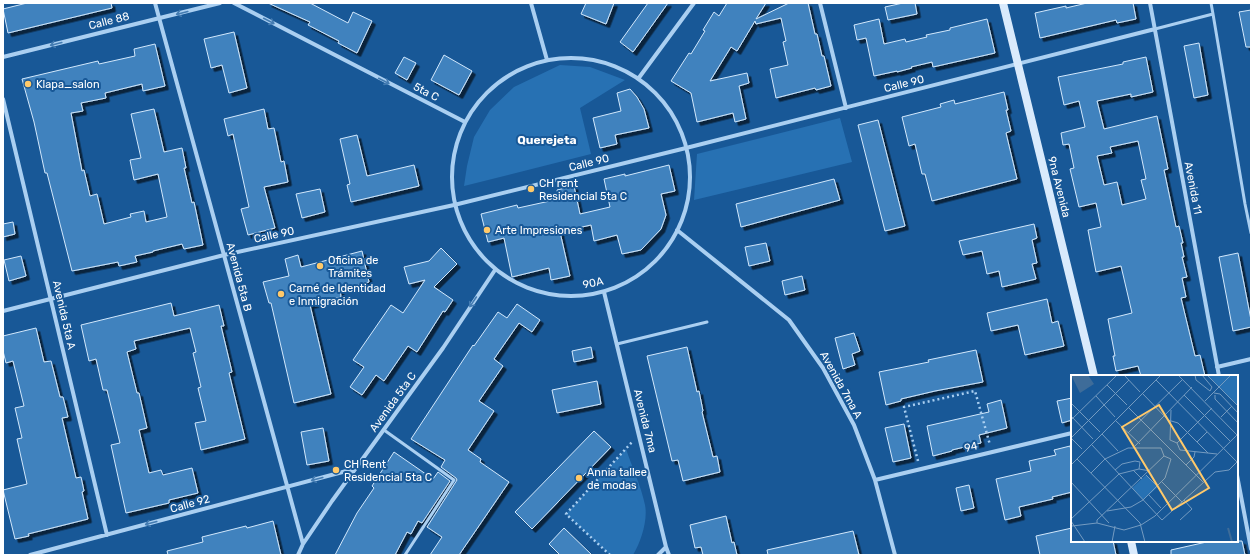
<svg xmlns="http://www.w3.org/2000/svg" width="1254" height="558" viewBox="0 0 1254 558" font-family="Rubik,sans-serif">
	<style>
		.green { fill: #2771b3 }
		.building { fill: #4082be; stroke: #d2e8fc; fill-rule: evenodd; filter: url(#shadow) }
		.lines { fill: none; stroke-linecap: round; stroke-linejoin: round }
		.path { stroke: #aacff1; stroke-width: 2.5; stroke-dasharray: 2 3; stroke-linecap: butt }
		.lane { stroke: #aacff1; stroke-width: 3 }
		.street { stroke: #aacff1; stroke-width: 4 }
		.secondary { stroke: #d9eafc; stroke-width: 8 }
		.oneway { stroke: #447cb2 }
		.poi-dot { fill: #ffc96a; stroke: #185897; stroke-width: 1.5 }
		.labels { text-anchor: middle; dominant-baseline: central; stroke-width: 4; stroke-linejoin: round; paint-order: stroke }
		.street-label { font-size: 11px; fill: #fff; stroke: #185897 }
		.poi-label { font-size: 11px; fill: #fff; stroke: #185897; text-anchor: start }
		.neighbourhood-label { font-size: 12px; font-weight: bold; fill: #fff; stroke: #185897 }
		.inset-river { fill: none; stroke: #3e6c99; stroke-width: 2 }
		.inset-road { fill: none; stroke: #749bc1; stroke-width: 1 }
		.view { fill: #ffc96a; fill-opacity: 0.15; stroke: #ffc96a; stroke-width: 2 }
		.inset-edge { fill: none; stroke: #fff; stroke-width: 2 }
	</style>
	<defs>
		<filter id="shadow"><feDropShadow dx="3.5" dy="3.5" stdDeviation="0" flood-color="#0009"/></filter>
	</defs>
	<rect width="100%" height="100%" fill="#185897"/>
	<path class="green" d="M560 65 590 67 625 80 580 108 591 154 464 186 467 166 474 137 490 110 514 87Z
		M840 118 852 162 694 200 697 154Z
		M626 449C632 467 641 486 645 505 648 520 641 542 633 555H610L566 514Z"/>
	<path class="building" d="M27 3H111L112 8 8 33 3 9Z
		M268 3H310L348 23 353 12 372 21 357 53 338 43 339 41 308 25 310 22Z
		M586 3H614L606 24 581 14Z
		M648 3H668L633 52 620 42Z
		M727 3H766L756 19 789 3H808L815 34H817L822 56H824L831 86 816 90 815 88 776 98 770 69 788 65 783 42 786 41 781 18 756 24 755 21 737 51 731 47 710 81 747 73 749 83 739 86 746 119 735 122 733 113 697 122 691 93 671 81 689 53 691 54 705 31 703 30 714 12 719 16Z
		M903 3H915L917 14 888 20 885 7Z
		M1087 3H1133L1136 19 1117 23 1116 20 1040 38 1035 13 1066 6V8Z
		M1251 10V47H1246L1239 12Z
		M879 19 884 44 905 39 906 42 927 37 926 35 950 30V28L987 19 995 53 933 67 932 62 911 67 912 68 897 72V71L874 76 866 38 857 40 854 25Z
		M234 32 247 88 229 93 222 65 211 68 204 39Z
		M1199 43 1208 95 1194 98 1184 46Z
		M155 44 165 86 143 91 142 84 105 93 106 98 81 103 83 111 71 113 82 171 84 170 90 196 97 194 104 224 131 217 130 214 144 211 146 222 167 217 158 174 134 180 130 160 141 158 131 114 154 109 164 152 182 148 186 168H184L192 203 194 202 203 245 184 249 182 244 153 251V252L135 256 137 262 119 266 118 262 72 271 47 173H45L34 122 22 79 98 61 99 64 135 56 134 49Z
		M444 55 472 71 459 95 431 80Z
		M404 57 416 63 407 80 395 73Z
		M1146 57 1153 92 1131 97V94L1097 101 1104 129 1157 116 1168 169 1164 170 1176 227 1179 226 1183 243H1181L1184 257H1182L1187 277 1182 278 1186 297 1181 298 1195 356 1200 355 1205 376H1141L1138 366 1116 371 1113 356H1115L1108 319 1132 313 1121 266 1096 272 1088 230 1101 227 1096 203 1079 207 1070 169 1074 168 1069 144 1063 145 1061 133 1085 127 1079 101 1064 105 1058 77 1123 64V62ZM1138 141 1146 179 1141 180 1146 199 1122 205 1117 182 1104 185 1097 156 1112 153 1110 147Z
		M630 89 637 97 644 109 649 128 615 135 617 144 600 148 593 118 621 111 617 93Z
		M1004 92 1008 110H1006L1011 131 1006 133 1017 179 932 201 925 174H922L915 144 909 146 902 117 941 107 940 104 954 100 955 104Z
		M264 109 268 129 274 128 281 162 284 161 288 182 264 187 275 228 248 235 241 209 249 207 233 134 228 136 224 119Z
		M878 120 905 226 885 231 858 125Z
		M357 135 367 176 414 165 419 186 351 202 347 185 350 184 340 139Z
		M669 165 675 191 661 194 666 215 661 229 641 250 622 254 617 235 594 241 591 225 560 232 570 276 551 280 549 268 512 277 504 238 488 242 481 214 517 205 518 208 559 199 557 190 574 186 580 214 610 207 604 179 625 174V176Z
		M834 179 840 200 741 227 736 204Z
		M320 189 325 212 302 218 296 194Z
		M13 222 15 234 3 237V224Z
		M1034 224 1037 238 1032 240 1037 263 1032 264 1036 279 1002 287 999 271 987 274 982 251 963 255 959 241Z
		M766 243 770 261 749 266 745 247Z
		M441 248 457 264 434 287 453 300 445 312 443 311 417 352 408 346 384 381 376 375 362 395 350 387 364 367 353 360 391 305 403 313 425 280 409 284 404 267 429 261Z
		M362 251 369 282 340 289 341 297 310 305 331 394 294 403 271 303H269L263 282 289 276 285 259 298 255 301 267Z
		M1238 253 1251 320V327L1233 331 1219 257Z
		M21 256 26 276 9 281 4 260Z
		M802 276 805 290 785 295 782 281Z
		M1047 299 1052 323 1058 321 1064 346 1025 355 1018 325 991 331 987 313Z
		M171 303 174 316 219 305 224 326H221L232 372 229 373 245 439 201 450 195 423 206 421 198 388 201 387 193 353 196 352 190 328 134 341 136 349 127 352 137 393H139L147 428 139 430 149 473 161 470 163 475 192 468 198 493 169 500V503L126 513 111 445 120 443 107 390H103L96 359 89 361 81 325Z
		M517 304 540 320 532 332 519 323 494 359 503 366 479 401 494 411 468 450 481 459 480 462 509 482 459 555H430L442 537 427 527 457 480 456 478 441 467 445 460 411 439 473 345 474 346 498 312 507 318Z
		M36 328 44 362 51 361 60 397H63L68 417 62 418 76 478 81 477 84 491 82 492 88 519 28 534 29 536 15 539 3 490 27 484 17 439 22 438 15 408 24 406 13 361 6 363 3 351V336Z
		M854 333 860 351 852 354 855 365 843 369 835 338Z
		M591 347 593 358 574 362 572 351Z
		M687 347 697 392 699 391 703 411 702 412 713 457 717 456 720 472 683 481 678 460 672 461 647 356Z
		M976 350 983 382 935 391 901 399V401L886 405 879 372 929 362 928 360Z
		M597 381 601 404 557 413 552 390Z
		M1072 398V420L1062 423 1057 401Z
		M1001 400 1007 428 979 435 981 443 952 450V451L933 456 927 426 989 412 987 404Z
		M904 424 911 458 893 462 885 428Z
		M323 428 329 461 307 465 301 432Z
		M594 431 611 447 532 529 515 512Z
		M1070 446 1072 456V492L1052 497 1053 499 1019 507 1021 516 1005 520 996 479 1031 471 1029 461 1056 455 1054 450Z
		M394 452 433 479 438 472 450 481 422 523 418 521 411 534 407 532 395 555H335L357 513 374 488 372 486Z
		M969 485 974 508 961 511 956 488Z
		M726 516 732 543 734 542 737 555H703L701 547 695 548 690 525Z
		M273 521 281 555H168L167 551 203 542 202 537 246 526 247 528Z
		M564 528 592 555H560L549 544Z
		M1072 528V541H1113L1116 555H1040L1036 536Z
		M853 531 859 555H768L767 550Z
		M1211 541H1242L1245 555H1171V550Z"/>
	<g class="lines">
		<path class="path" d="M918 461 904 407 975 391 990 445
			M610 555 566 514 632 442"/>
		<path class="lane" d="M1211 3 1213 14
			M1155 29 1213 14 1245 204 1251 233
			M617 344 707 322
			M384 430 454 480 405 555"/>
		<path class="street" d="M155 3 303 544
			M234 3 465 122
			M531 3 547 60
			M820 3 846 108
			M1150 3 1219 376
			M3 57 220 3
			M452 177a119 119 0 1 1 238 0a119 119 0 1 1-238 0Z
			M638 79 694 3
			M3 99 107 535
			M677 230 789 320 823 368 854 425 875 480 895 555
			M604 292 666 547 669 555
			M3 311 224 255 454 205 686 148 1155 29
			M1217 367 1251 359
			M1237 475 1251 549
			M875 480 1072 433
			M30 555 354 469
			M298 555 303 544 332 501 443 348 495 270
			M658 555 666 547"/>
		<path class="secondary" d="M1003 3 1094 376
			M1131 541 1134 555"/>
	</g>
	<defs><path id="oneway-shaft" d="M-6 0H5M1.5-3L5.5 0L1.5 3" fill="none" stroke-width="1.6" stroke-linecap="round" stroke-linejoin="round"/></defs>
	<g class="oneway">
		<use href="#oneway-shaft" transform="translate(182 13) rotate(166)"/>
		<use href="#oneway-shaft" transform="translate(269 21) rotate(27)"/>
		<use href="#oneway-shaft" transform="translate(56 44) rotate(166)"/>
		<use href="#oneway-shaft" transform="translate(384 81) rotate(27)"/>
		<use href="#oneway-shaft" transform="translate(473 302) rotate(124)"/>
		<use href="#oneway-shaft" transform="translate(317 479) rotate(165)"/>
		<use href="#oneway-shaft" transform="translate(151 523) rotate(165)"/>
	</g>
	<g class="poi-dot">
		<circle cx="28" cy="84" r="4"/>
		<circle cx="531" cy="189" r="4"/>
		<circle cx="487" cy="230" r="4"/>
		<circle cx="320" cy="266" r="4"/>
		<circle cx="281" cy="294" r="4"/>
		<circle cx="336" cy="470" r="4"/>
		<circle cx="579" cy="478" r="4"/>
	</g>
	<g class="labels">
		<g class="street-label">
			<text transform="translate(109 21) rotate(-14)">Calle 88</text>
			<text transform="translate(904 84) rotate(-14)">Calle 90</text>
			<text transform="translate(426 92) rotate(27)">5ta C</text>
			<text transform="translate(589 163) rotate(-14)">Calle 90</text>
			<text transform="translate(1059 187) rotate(76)">9na Avenida</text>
			<text transform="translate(1193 188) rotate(79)">Avenida 11</text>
			<text transform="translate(274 235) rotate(-12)">Calle 90</text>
			<text transform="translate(239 277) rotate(75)">Avenida 5ta B</text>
			<text transform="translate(593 283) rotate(-11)">90A</text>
			<text transform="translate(64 315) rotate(77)">Avenida 5ta A</text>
			<text transform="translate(841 385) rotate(61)">Avenida 7ma A</text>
			<text transform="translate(393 402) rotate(-54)">Avenida 5ta C</text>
			<text transform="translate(645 421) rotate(76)">Avenida 7ma</text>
			<text transform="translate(971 447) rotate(-13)">94</text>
			<text transform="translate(190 504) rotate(-15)">Calle 92</text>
		</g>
		<g class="poi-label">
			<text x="36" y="84">Klapa_salon</text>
			<text x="539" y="183">CH rent<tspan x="539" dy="13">Residencial 5ta C</tspan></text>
			<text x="495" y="230">Arte Impresiones</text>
			<text x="328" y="260">Oficina de<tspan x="328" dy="13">Trámites</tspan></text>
			<text x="289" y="288">Carné de Identidad<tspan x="289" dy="13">e Inmigración</tspan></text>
			<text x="344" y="464">CH Rent<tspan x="344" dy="13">Residencial 5ta C</tspan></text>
			<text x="587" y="472">Annia tallee<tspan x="587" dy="13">de modas</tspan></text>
		</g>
		<g class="neighbourhood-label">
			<text x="547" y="140">Querejeta</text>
		</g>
	</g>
	<g transform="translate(1071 375)">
		<rect width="167" height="167" fill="#185897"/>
		<path d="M136 0H167V31ZM75 100 87 112 72 125 61 113Z" fill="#2771b3"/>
		<path d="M17 0 23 9 9 18 0 0Z" fill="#3e6c99"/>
		<path class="inset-river" d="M157 153 161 167"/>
		<path class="inset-road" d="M53 0 69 17M107 0 167 61M124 0 125 5 139 16 141 12 131 0M136 0 167 31M85 5 167 88M36 10 56 30M143 18 149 19 167 38M72 19 97 45 107 48 137 78M113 20 159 66M144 20V24L167 48M25 21 44 42M134 26 160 0M0 28 29 57M58 33 132 107M0 41 22 64M150 42 161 31M0 45 46 0M45 46 69 69M57 58 111 5M31 59 47 76M0 63 58 5M0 63 11 74M99 65 100 35M99 65 106 68 109 75M126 67 136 57M106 68 141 33M21 70 91 145 144 97 158 95 167 86M64 71 121 12M90 73 93 81 100 84M109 75 146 79M6 84 69 148 74 167M0 90 90 0M115 90 123 82 124 77M44 95 51 89 64 86 69 87 68 94M62 95 71 104M20 98 34 84 57 73H90M75 100 87 112M0 107 38 148M91 107 111 127M78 120 90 133M36 136 60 132 72 125 94 103 100 84M0 144 48 99 68 94 79 96M109 145 121 134 113 125M0 146 14 167M26 148V145L93 81M1 151 26 148 53 155 70 150 84 141 167 59M41 167 44 151"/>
		<path class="view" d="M88 30 138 113 101 135 51 52Z"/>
		<rect width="167" height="167" class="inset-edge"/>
	</g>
	<rect width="1254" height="558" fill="none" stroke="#ffffff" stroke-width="8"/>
</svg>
